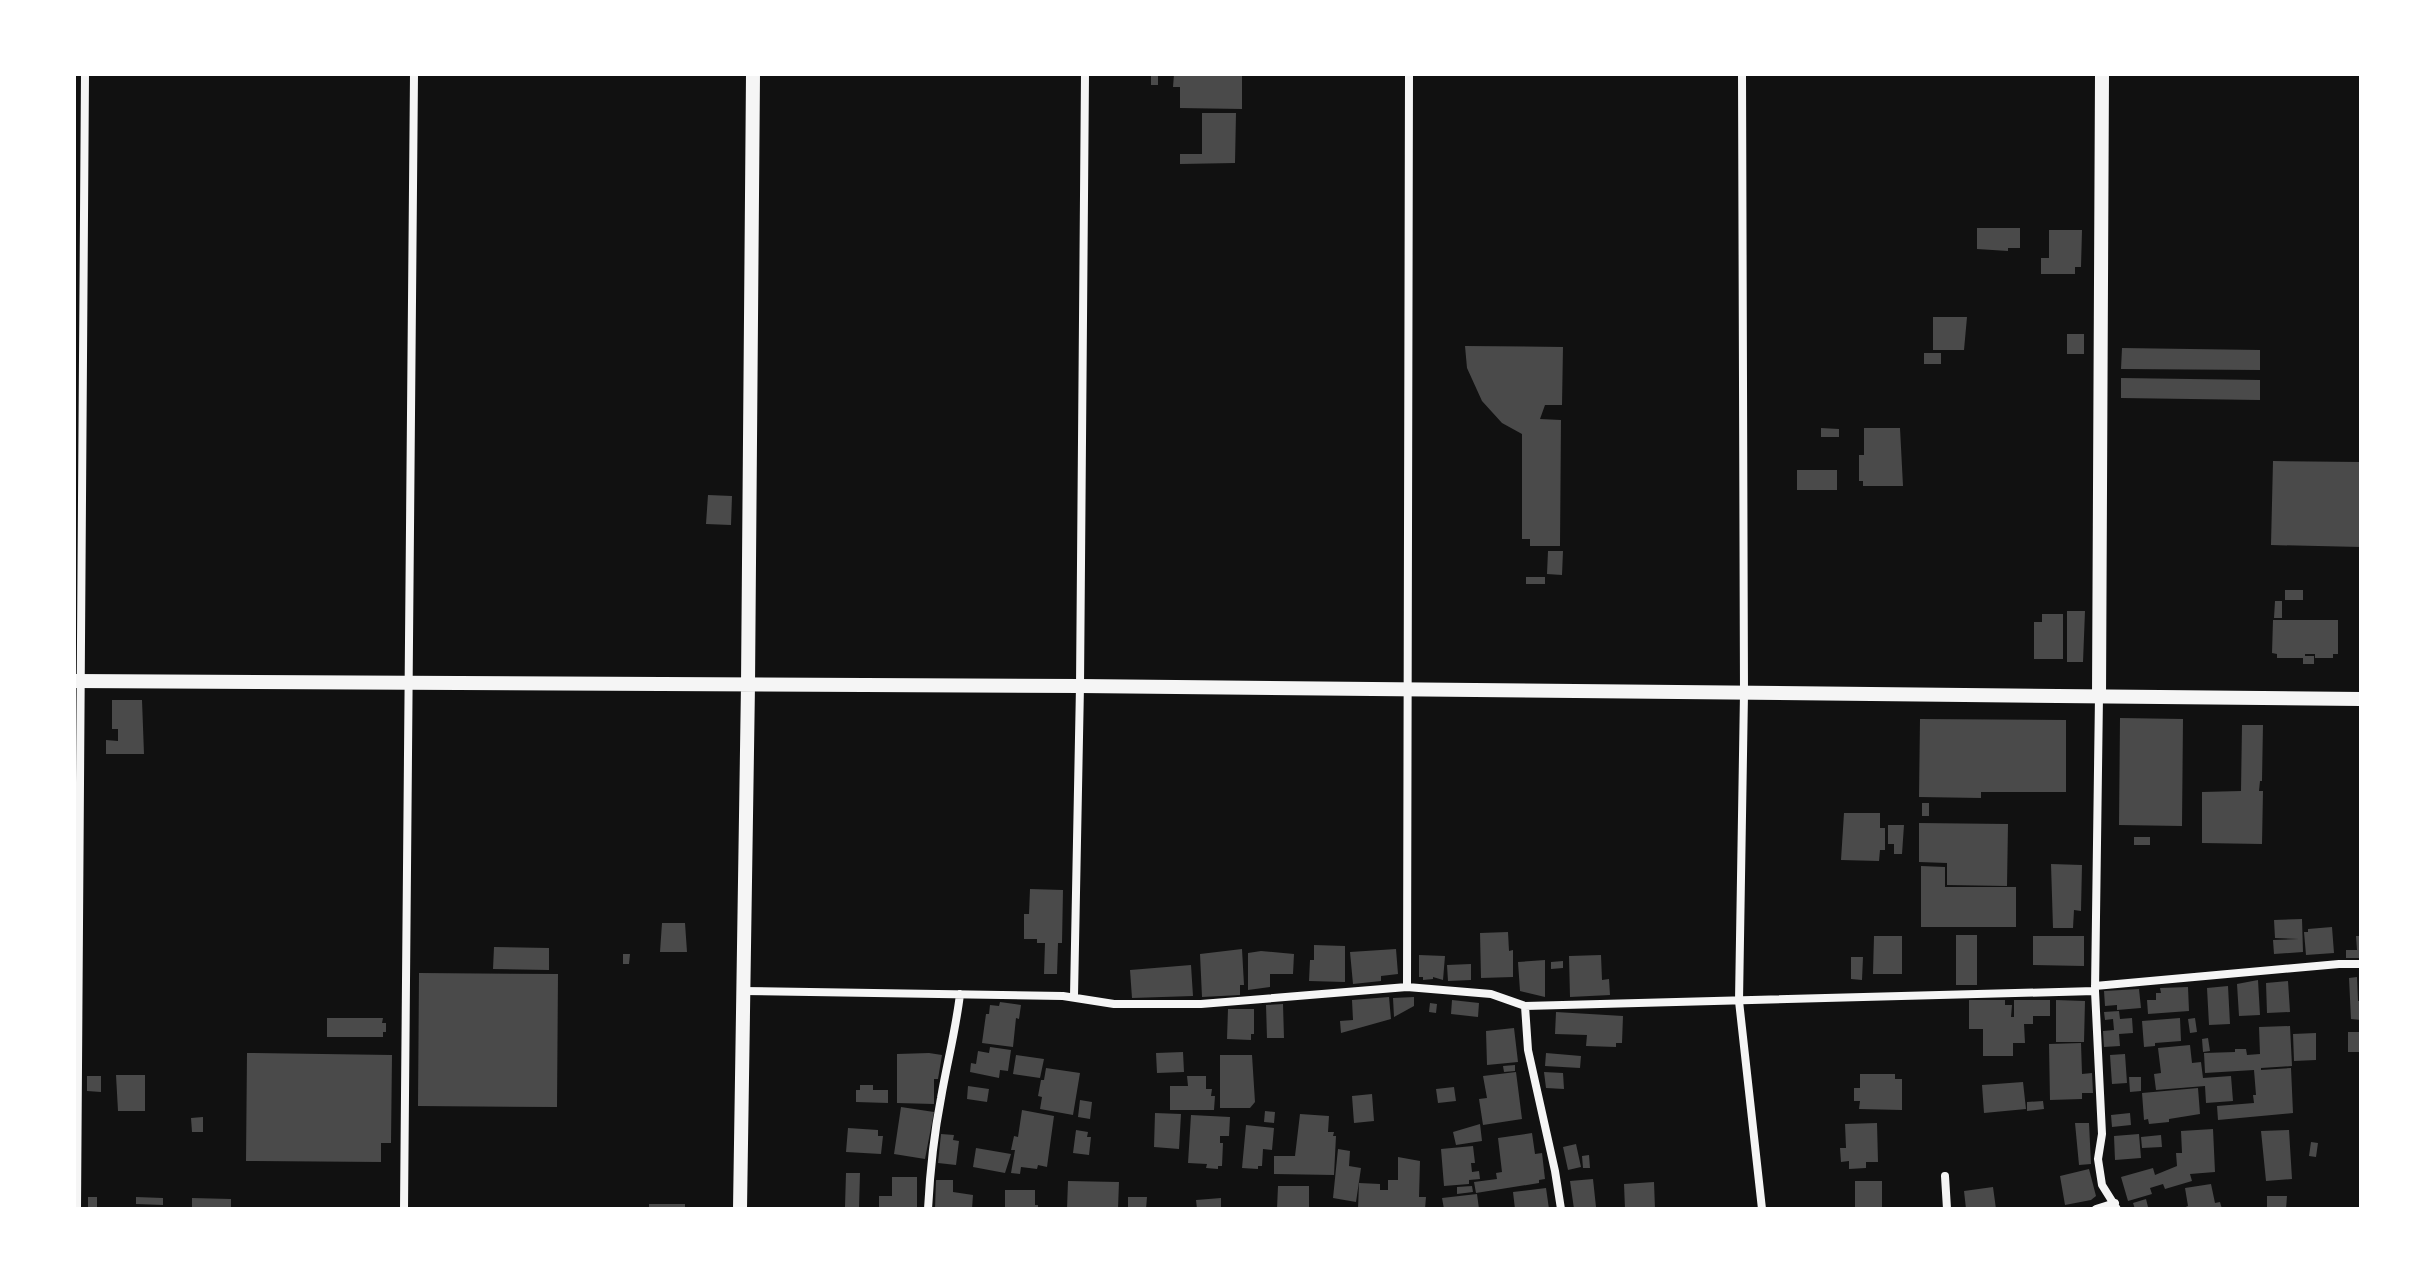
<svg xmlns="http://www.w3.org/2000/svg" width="2435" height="1283" viewBox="0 0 2435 1283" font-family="Jost,sans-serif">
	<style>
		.building { fill: #4a4a4a }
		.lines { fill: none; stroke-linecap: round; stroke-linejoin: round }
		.minor { stroke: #f5f5f5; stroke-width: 8 }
		.tertiary { stroke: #f5f5f5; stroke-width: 14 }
	</style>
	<rect width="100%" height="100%" fill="#111"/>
	<path class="building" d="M1151 74H1158V85H1151Z
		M1174 74H1242V109L1180 108V87H1173Z
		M1202 113H1236L1235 163 1180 164V154H1202Z
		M1977 228H2020V248H2008V251L1977 249Z
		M2049 230H2082L2081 267H2075V274H2041V258H2049Z
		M1933 317H1967L1964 350H1933Z
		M2067 334H2084V354H2067Z
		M1465 346 1563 347 1562 405H1545L1540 419 1561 420 1560 546H1530V539H1522V434L1502 423 1482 401 1467 368Z
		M2122 348 2260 350V370L2121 369Z
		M1924 353H1941V364H1924Z
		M2121 378 2260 380V400L2121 398Z
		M1821 428 1839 429V437H1821Z
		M1864 428H1900L1903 486H1863V481H1859V455H1864Z
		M2273 461 2361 462V547L2271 545Z
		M1797 470H1837V490H1797Z
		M708 495 732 496 731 525 706 524Z
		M1548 551H1563L1562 575 1547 574Z
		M1526 577H1545V584H1526Z
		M2285 590H2303V600H2285Z
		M2275 601H2282V618H2274Z
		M2067 611H2085L2083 662H2067Z
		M2042 614H2063V659H2034V622H2042Z
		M2273 620H2338V654H2333V658H2315V654H2305V656H2314V664H2303V658H2277V654L2272 653Z
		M112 700H142L144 754H106V740L118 741V729H112Z
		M2120 718 2183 719 2182 826 2119 825Z
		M1920 719 2066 720V792H1981V798L1919 797Z
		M2242 725H2263L2262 781H2260L2259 791H2263L2262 844 2202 843V792L2241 791Z
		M1922 803H1929V816H1922Z
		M1844 813H1880V828H1885V850H1880L1879 861 1841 860Z
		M1919 823 2008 824 2007 886 1947 885V863L1919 862Z
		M1888 825H1904L1902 854H1894V844H1888Z
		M2134 837H2150V845H2134Z
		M2051 864 2082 865 2081 911 2074 910 2073 928H2053Z
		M1921 866 1945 867V887H2016V927H1921Z
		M1030 889 1063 890 1062 943H1058L1057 974H1044L1045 943H1037V939H1024V914H1029Z
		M2302 919 2303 952 2274 954 2273 940 2299 939 2275 938 2274 920Z
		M662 923H685L687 952H660Z
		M2332 927 2334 953 2306 955 2304 932H2308V929Z
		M1508 932 1509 951 1513 950V977L1481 978 1480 933Z
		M1956 935H1977V985H1956Z
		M1874 936H1902V974H1873Z
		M2033 936H2084V966L2033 965Z
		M2356 936H2361V958H2346V950H2357Z
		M1314 945 1345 946V982L1309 981 1310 960H1314Z
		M494 947 549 948V970L493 969Z
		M1242 949 1244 985H1240V995L1202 997 1200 954Z
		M1396 949 1398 974 1381 976V981L1353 984 1350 952Z
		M1261 951 1294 954 1293 974H1270V987L1248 990V953Z
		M623 954H630L629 964H623Z
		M1419 955 1445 956 1443 980 1433 977V979L1423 980V977H1419Z
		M1601 955 1602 980 1609 979 1610 995 1570 997 1569 956Z
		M1851 957H1863L1862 980 1851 979Z
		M1545 960V997L1520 991 1518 962Z
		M1563 961V968L1551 969V962Z
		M1471 964V980L1448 981 1447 965Z
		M1191 965 1193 996 1132 998 1130 970Z
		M419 973 558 974 557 1107 418 1106Z
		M2357 977 2358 1001H2361V1020L2351 1019 2349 978Z
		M2258 980 2260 1015 2239 1016 2237 984Z
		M2288 981 2290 1012 2267 1013 2266 983Z
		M2228 986 2230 1024 2209 1025 2207 988Z
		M2188 987 2189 1011 2148 1014 2147 1000H2156V993H2161L2160 988Z
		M2139 989 2141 1008 2117 1010V1005L2105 1006 2104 991Z
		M1389 997 1391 1019 1341 1033 1340 1021 1353 1020 1352 1000Z
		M1414 997V1006L1394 1017 1393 998Z
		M1452 1000 1479 1003 1478 1017 1451 1014Z
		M1969 1000H2005V1005H2012L2011 1017H2014V1000H2050V1016H2033V1024H2024L2025 1043H2013V1056H1983V1029H1969Z
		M2056 1000 2085 1001 2084 1042H2056Z
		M1000 1002 1021 1005 1019 1019 1016 1018 1013 1047 982 1043 986 1014H989L990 1005 999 1006Z
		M1430 1003 1437 1004 1436 1013 1429 1012Z
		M1283 1004 1284 1038H1267L1266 1005Z
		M1228 1009H1254V1034H1251V1040L1227 1039Z
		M2119 1011 2120 1019 2132 1018 2133 1033 2119 1034 2120 1046 2104 1047 2103 1031 2114 1030 2113 1019 2105 1020 2104 1012Z
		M1556 1012 1623 1016 1622 1043H1616V1047L1586 1046 1587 1035 1555 1034Z
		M327 1018H383L382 1023H386V1032H383V1037H327Z
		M2180 1018 2181 1041 2155 1043V1046L2144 1047 2142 1021Z
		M2195 1018 2197 1032 2190 1033 2188 1019Z
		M2290 1026 2292 1066 2261 1068V1070L2291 1068 2293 1113 2218 1120 2217 1106 2254 1103 2253 1095H2256L2254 1070 2205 1073 2204 1053 2235 1052V1049H2246L2247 1055 2260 1054 2259 1027Z
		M1514 1028 1518 1062 1487 1065 1486 1031Z
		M2348 1032H2361V1052H2348Z
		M2316 1033V1060L2294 1061 2293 1034Z
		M2208 1038 2210 1051 2203 1052 2202 1039Z
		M2081 1043 2082 1074 2092 1073 2093 1093H2082V1099L2050 1100 2049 1044Z
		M2190 1045 2192 1063 2201 1062 2203 1078 2231 1076 2233 1101 2206 1103 2205 1086 2156 1090 2154 1074 2161 1073 2158 1048Z
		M990 1047 1011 1050 1008 1071 1000 1070 999 1078 970 1072 971 1063 976 1064 978 1051 989 1053Z
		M1183 1052 1184 1072 1157 1073 1156 1053Z
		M247 1053 392 1055 391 1143H381V1162L246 1161Z
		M929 1053 942 1055 938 1079H934V1104L897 1103V1054Z
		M1546 1053 1581 1056 1580 1068 1545 1066Z
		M2125 1054 2127 1083 2112 1084 2110 1055Z
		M1016 1055 1044 1059 1040 1078 1013 1074Z
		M1220 1055H1252L1255 1102 1250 1108H1220Z
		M1515 1065V1071L1504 1072 1503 1066Z
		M1046 1068 1080 1073 1073 1115 1040 1109 1042 1097 1038 1096 1041 1080H1044Z
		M1516 1072 1522 1119 1483 1125 1479 1099 1487 1098 1483 1076Z
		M1544 1072 1563 1073 1564 1089 1546 1088Z
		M1860 1074H1895V1079H1902V1110L1859 1109 1860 1101H1854V1088H1860Z
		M116 1075H145V1111H118Z
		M87 1076H101V1092L87 1091Z
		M1187 1076H1206V1089H1212L1211 1096H1215L1214 1110H1170V1086H1188Z
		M2129 1077H2141V1091L2130 1092Z
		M2023 1082 2026 1109 1984 1113 1982 1085Z
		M860 1085H873V1090H888V1103L856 1102V1090H860Z
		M968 1086 989 1089 987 1102 967 1099Z
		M1454 1087 1456 1101 1438 1103 1436 1089Z
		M2198 1088 2200 1114 2169 1119V1122L2149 1124 2148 1119 2144 1120 2142 1093Z
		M1372 1094 1374 1121 1354 1123 1352 1096Z
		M1080 1100 1092 1102 1090 1119 1078 1117Z
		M2043 1101 2044 1109 2027 1111V1102Z
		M901 1107 934 1112 925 1159 894 1154Z
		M1022 1110 1054 1116 1047 1167 1038 1165 1037 1169 1021 1167 1020 1174 1011 1173 1015 1150H1011L1014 1136 1018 1137Z
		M1265 1111 1275 1112 1274 1123 1264 1122Z
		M1155 1113 1181 1114 1179 1149 1154 1147Z
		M2130 1113 2131 1125 2112 1127 2111 1115Z
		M1300 1114 1329 1116 1328 1132H1334L1333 1136H1336L1334 1175 1274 1174V1156H1295Z
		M1191 1115 1230 1117 1229 1136H1220V1143H1223L1222 1166H1218V1169L1206 1168 1207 1164 1188 1163Z
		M203 1117V1132H192L191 1118Z
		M1877 1123 1878 1162H1866V1168L1849 1169V1161L1841 1162 1840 1148H1846L1845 1124Z
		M2075 1123H2089L2091 1164 2079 1165Z
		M1480 1124 1482 1141 1456 1145 1453 1132Z
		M1246 1125 1274 1128 1272 1150 1263 1149 1262 1166H1258V1169L1242 1168Z
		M848 1128 878 1130V1136H883L881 1154 846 1152Z
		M2213 1129 2215 1172 2190 1174 2192 1181 2165 1189 2163 1184 2150 1188 2152 1194 2128 1201 2121 1177 2153 1168 2155 1175 2177 1166 2176 1153H2182L2181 1131Z
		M1076 1130 1088 1132 1087 1137H1091L1089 1155 1073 1153Z
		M2289 1130 2292 1179 2266 1181 2261 1131Z
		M1532 1133 1535 1154 1542 1153 1545 1179 1539 1180V1183L1476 1193 1474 1182 1497 1179 1496 1173 1502 1172 1498 1138Z
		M941 1134 954 1135 953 1140 959 1141 956 1165 938 1163Z
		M2139 1134 2141 1158 2115 1160 2114 1136Z
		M2161 1135 2162 1147 2142 1148 2141 1137Z
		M2311 1142 2318 1143 2316 1157 2309 1156Z
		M1576 1144 1581 1167 1568 1170 1563 1147Z
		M1473 1146 1475 1163H1471L1472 1172 1479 1171 1480 1179 1469 1180V1184L1444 1186 1441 1149Z
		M976 1148 1011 1154 1005 1173 973 1167Z
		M1338 1149 1350 1151 1349 1166 1361 1168 1356 1202 1333 1198Z
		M1589 1155 1590 1168H1583L1582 1156Z
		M1398 1157 1420 1161 1419 1197H1426L1425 1209H1358L1359 1183 1380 1184V1190H1388V1180H1398Z
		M2089 1169 2096 1196 2091 1200 2065 1205 2060 1176Z
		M846 1173H860L859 1208 845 1207Z
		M892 1177H917V1209H879V1196H892Z
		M1593 1179 1596 1207 1574 1209 1570 1181Z
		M936 1180H953V1192L973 1195 972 1209H935Z
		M1068 1181 1119 1182 1118 1209H1067Z
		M1855 1181H1882V1209H1855Z
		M1654 1182 1655 1209H1625L1624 1184Z
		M2211 1184 2215 1203 2220 1202 2222 1209H2181L2188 1206 2185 1188Z
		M1278 1186H1309V1209H1277Z
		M1472 1186 1473 1192 1457 1194V1187Z
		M1993 1187 1996 1209H1966L1964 1191Z
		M1546 1188 1549 1209H1515L1513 1192Z
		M1005 1190H1035V1205H1038V1209H1005Z
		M1477 1194 1479 1209H1444L1442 1198Z
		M2267 1196H2287L2286 1209H2267Z
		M88 1197H97V1209H88Z
		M136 1197 163 1198V1205L136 1204Z
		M1128 1197H1147L1146 1209H1128Z
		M192 1198 231 1199V1209H192Z
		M1221 1198V1209H1197L1196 1200Z
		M2146 1199 2148 1207 2135 1209 2133 1203Z
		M649 1204H685V1209H649Z"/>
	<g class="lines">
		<path class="minor" d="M1742 74 1744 693 1739 1001 1762 1209
			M2099 696 2095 991 2102 1134 2098 1159 2102 1185 2117 1209
			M2095 986 2339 964H2361
			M1407 987 1409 74
			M742 991 1063 996 1114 1004H1201L1407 987 1491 994 1525 1006 2095 991
			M1074 996 1080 686 1085 74
			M1525 1006 1528 1050 1555 1171 1561 1209
			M1945 1176 1947 1209
			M77 1209 85 74
			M404 1209 414 74
			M928 1209C930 1172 934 1134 941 1098 947 1063 956 1029 960 994
			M2096 1209 2115 1203"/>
		<path class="tertiary" d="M74 681 1080 686 2361 699
			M2099 696 2102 74
			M740 1209 748 685 753 74"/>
	</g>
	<rect width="2435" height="1283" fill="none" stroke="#ffffff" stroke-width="152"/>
</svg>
